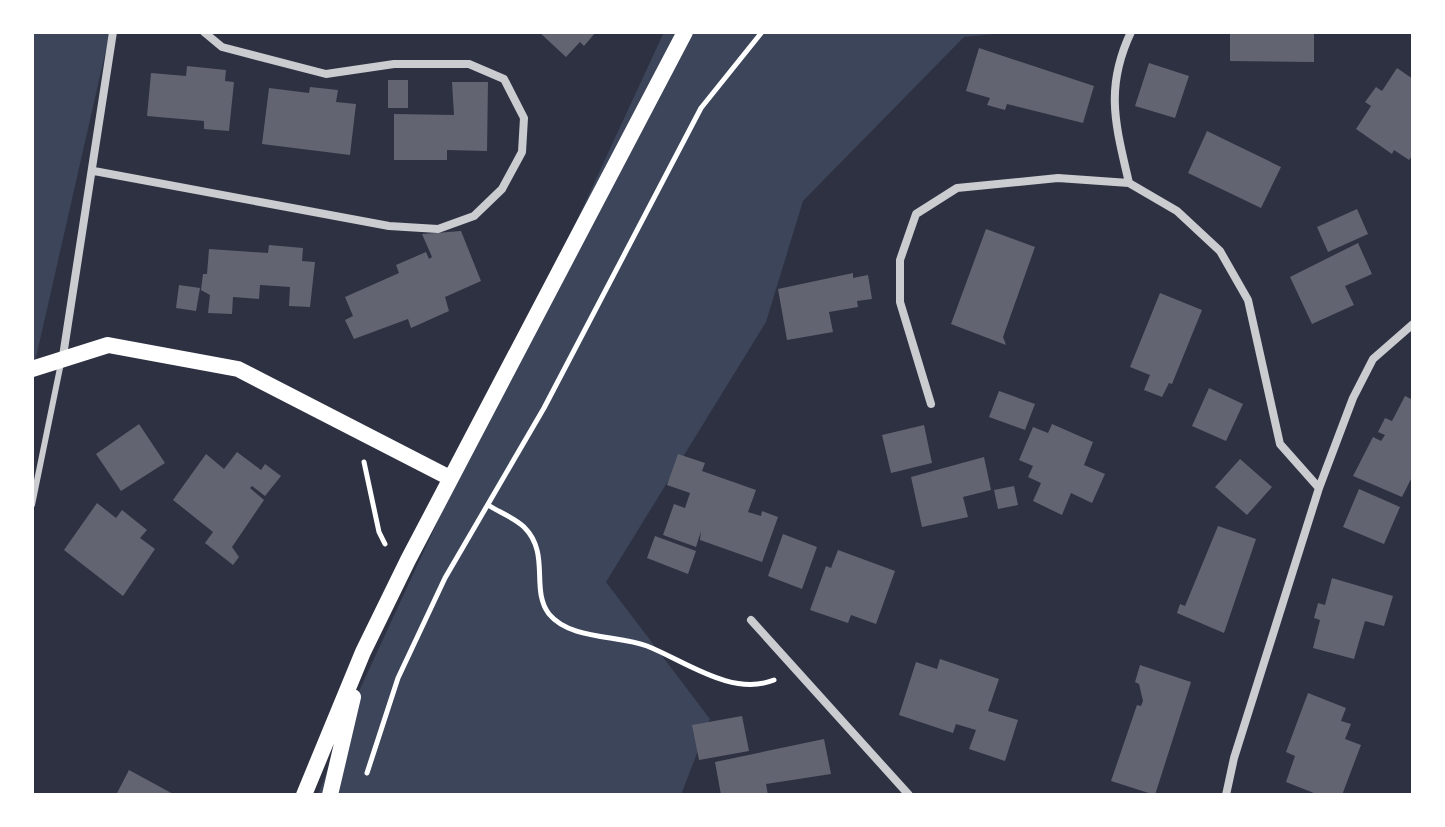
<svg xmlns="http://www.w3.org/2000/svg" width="1445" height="827" viewBox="0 0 1445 827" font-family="'Zilla Slab',serif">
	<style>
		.green { fill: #3c4559 }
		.building { fill: #626471 }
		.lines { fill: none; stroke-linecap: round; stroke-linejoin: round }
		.path { stroke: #fff; stroke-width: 5 }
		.service { stroke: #caccd0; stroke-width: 6 }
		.minor { stroke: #caccd0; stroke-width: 8 }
		.secondary { stroke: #fff; stroke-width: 16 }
	</style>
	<rect width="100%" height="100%" fill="#2d3142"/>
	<path class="green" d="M32 32H110L35 362 32 364Z
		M664 32H1015L964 37 803 201 766 322 606 582 710 719 681 795H318L353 704Z"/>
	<path class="building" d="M539 32H596L584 46 580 42 566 57Z
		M1230 32H1314V62L1230 61Z
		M979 48 1094 86 1083 123 1007 104 1005 110 987 105 990 98 966 91Z
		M1149 63 1189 76 1175 118 1135 106Z
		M187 66 226 70 225 81 234 82 229 131 204 129V121L147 116 151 73 186 76Z
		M1397 68 1413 79V155L1409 160 1394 150 1392 154 1356 129 1371 106 1365 102 1376 87 1382 91Z
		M388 80H408V108H388Z
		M452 82H488L487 151 447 150V160H394V114L454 115Z
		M310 87 338 90 336 102 356 104 350 155 262 144 269 88 309 93Z
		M1207 131 1281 167 1261 208 1188 173Z
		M1357 209 1368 234 1328 252 1317 227Z
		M986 229 1035 247 1003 337 1006 345 951 324Z
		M461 231 481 281 445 297 449 311 411 328 408 319 354 339 345 320 353 316 345 297 399 273 396 265 426 252 429 259 432 257 422 234Z
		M1358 243 1372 274 1345 286 1354 305 1312 324 1290 277Z
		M269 245 303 248 302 261 315 262 310 307 289 306 290 287 260 285 259 299 233 297 232 314 208 313 210 295 201 290 203 274H207L209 249 268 253Z
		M853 273V278L868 275 872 299 857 301 858 307 829 312 833 332 787 340 778 289Z
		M179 285 200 288 196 311 176 308Z
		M1160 293 1202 310 1172 384 1169 383 1162 397 1144 390 1150 375 1130 367Z
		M1209 388 1243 404 1226 441 1192 426Z
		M999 391 1035 404 1025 430 989 417Z
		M1405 396 1413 400V475L1402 497 1353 476 1373 437 1381 441 1385 435 1378 432 1385 418 1392 421Z
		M139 424 165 463 121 491 96 454Z
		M1052 424 1093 442 1084 465 1105 474 1092 503 1071 493 1062 515 1033 501 1041 483 1028 477 1033 466 1019 460 1033 427 1048 433Z
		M924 425 932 463 891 473 882 435Z
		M237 452 261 470 265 464 281 476 265 496 252 486 250 488 264 500 232 547 239 557 233 565 205 543 213 532 173 500 206 454 224 469Z
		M678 454 705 463 702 471 756 490 748 512 761 516 762 511 778 517 762 562 700 540 701 531 696 547 663 535 674 504 685 508 690 493 667 485Z
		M984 457 991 490 963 497 968 517 922 527 911 477Z
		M1240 459 1272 487 1247 515 1215 487Z
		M1014 486 1018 505 998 509 994 490Z
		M1359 489 1400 507 1384 544 1343 527Z
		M97 503 116 518 122 510 147 530 140 538 155 549 123 596 64 550Z
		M1218 526 1256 539 1224 633 1177 613 1180 604 1185 606Z
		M783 534 817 547 802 589 768 576Z
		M655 536 696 551 688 574 647 558Z
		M838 550 895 571 876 624 851 615 848 623 810 610 826 566 831 568Z
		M1332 578 1393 596 1384 626 1365 621 1354 659 1313 648 1320 620 1314 618 1318 603 1325 605Z
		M940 659 999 679 988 711 1018 720 1005 761 969 749 976 730 956 724 953 733 899 715 916 662 937 669Z
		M1140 665 1191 682 1155 795 1111 781 1137 705 1141 706 1143 701 1139 684 1135 682Z
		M1308 693 1346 708 1341 721 1351 724 1345 739 1361 745 1342 795H1319L1286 782 1295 756 1286 752Z
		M742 716 749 751 699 760 692 725Z
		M824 739 831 774 766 784 768 795H721L715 762Z
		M129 770 175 795H116Z"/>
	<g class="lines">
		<path class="path" d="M364 462 379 532 385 544
			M488 505C499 512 515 518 524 527 551 554 530 589 549 614 570 640 619 635 647 646 685 661 732 697 774 680
			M367 773 398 678 445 578 544 408 701 108 762 32"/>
		<path class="service" d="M32 505 61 363"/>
		<path class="minor" d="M94 171 389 226 438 229 474 216 502 189 522 152 524 118 504 79 469 64H394L326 74 222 47 204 32
			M1129 183C1116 126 1104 89 1131 32
			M63 356 113 32
			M931 404 900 302V260L916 214 957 188 1058 178 1129 183 1177 211 1220 251 1248 300 1280 444 1319 488
			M751 620 909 795
			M1226 795 1234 758 1319 488 1353 398 1373 359 1413 324"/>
		<path class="secondary" d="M32 369 108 345 238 369 450 478
			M304 795 363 652 408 560 685 32
			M330 795 353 697"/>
	</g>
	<rect width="1445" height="827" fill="none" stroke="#ffffff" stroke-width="68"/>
</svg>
